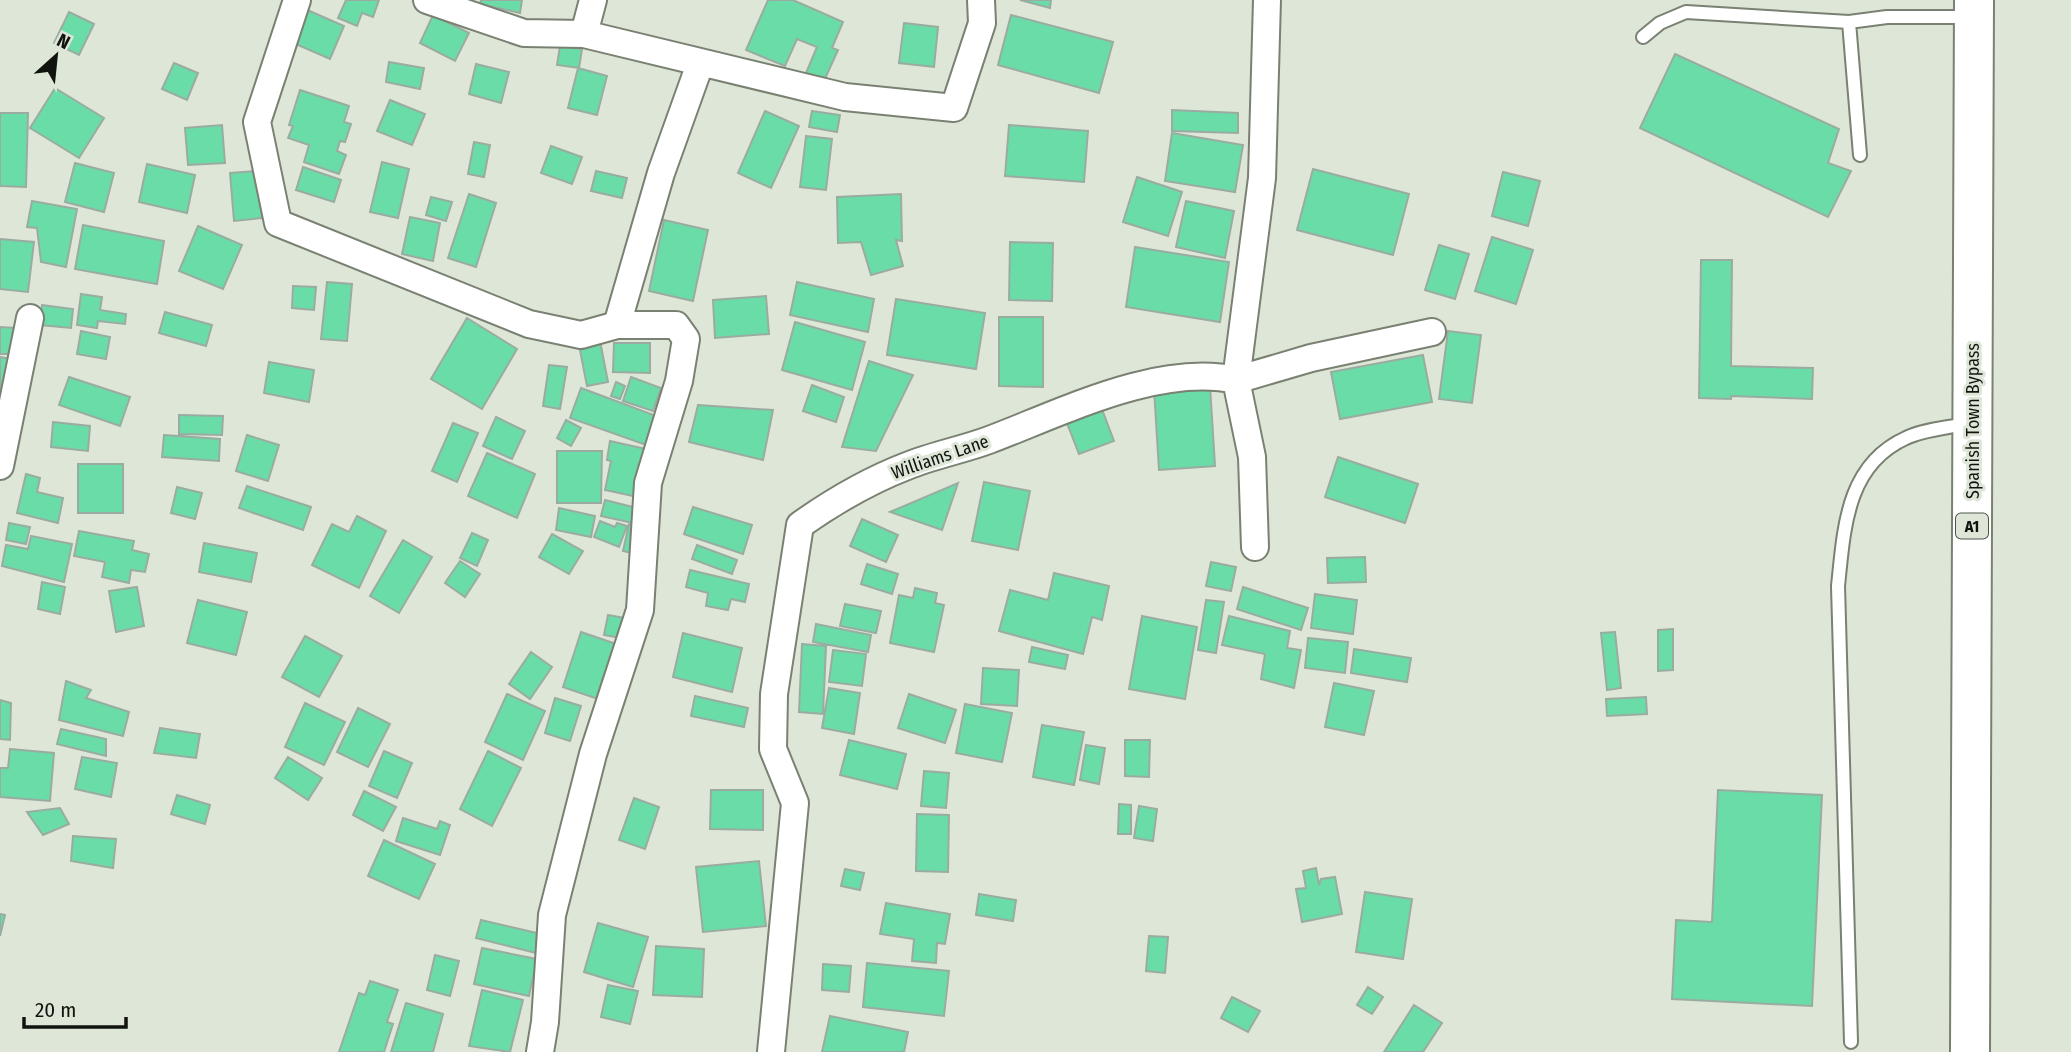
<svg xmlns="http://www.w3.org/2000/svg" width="2071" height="1052" viewBox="0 0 2071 1052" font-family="'Fira Sans Condensed',sans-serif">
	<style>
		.building { fill: #6adca7; stroke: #9aaca2; stroke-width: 2 }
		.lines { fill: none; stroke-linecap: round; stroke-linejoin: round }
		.service-casing { stroke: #798172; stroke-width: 16 }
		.minor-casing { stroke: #798172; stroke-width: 30 }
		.primary-casing { stroke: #798172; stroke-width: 42 }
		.service { stroke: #fff; stroke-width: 12 }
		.minor { stroke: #fff; stroke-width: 26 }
		.primary { stroke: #fff; stroke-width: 38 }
		.labels { text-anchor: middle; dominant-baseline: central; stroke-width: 6; stroke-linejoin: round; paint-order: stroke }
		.shield { fill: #dee7d7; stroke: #4e534a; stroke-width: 2 }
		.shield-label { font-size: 16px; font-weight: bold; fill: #10130e }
		.street-label { font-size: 18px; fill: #10130e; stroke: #dee7d7 }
	</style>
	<rect width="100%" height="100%" fill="#dee7d7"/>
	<path class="building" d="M346 0H379L373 17 362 13 357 26 338 18Z
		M481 0H522L520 13 480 4Z
		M768 0H793L843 22 832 48 838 50 824 81 806 73 817 47 797 39 785 66 746 50Z
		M1020 0H1051L1050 8Z
		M305 9 344 26 330 59 291 42Z
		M69 12 94 24 79 55 54 43Z
		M433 15 469 33 455 61 420 43Z
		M1011 15 1113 42 1099 93 998 65Z
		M904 23 938 27 934 67 899 63Z
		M560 46 582 49 579 68 557 65Z
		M1675 54 1839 129 1828 163 1851 171 1828 217 1640 128Z
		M389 62 424 68 420 89 386 82Z
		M174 63 198 73 187 100 162 89Z
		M476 64 509 72 501 103 469 94Z
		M578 68 607 76 597 115 568 108Z
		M55 88 104 118 79 158 30 128Z
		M300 90 349 106 344 122 351 124 345 142 340 141 337 151 346 155 339 174 304 162 309 145 288 138 293 126 289 125Z
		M390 100 425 114 412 145 377 131Z
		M1172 110 1238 113V133L1172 131Z
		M765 111 799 126 771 188 738 173Z
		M812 111 840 115 837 132 809 127Z
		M0 113H28L26 187 0 186Z
		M222 125 225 163 188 165 185 128Z
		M1009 125 1088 131 1084 182 1005 176Z
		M1172 133 1243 145 1235 192 1165 181Z
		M806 136 832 139 826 190 800 187Z
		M474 142 490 145 484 177 468 174Z
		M551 146 582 157 572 184 541 173Z
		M382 162 409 169 398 218 370 212Z
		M75 163 114 173 104 212 65 202Z
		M147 164 195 175 187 213 139 202Z
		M303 167 341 180 334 202 296 190Z
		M1313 169 1409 194 1393 255 1297 230Z
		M257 171 262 218 234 221 230 173Z
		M596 171 627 178 622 198 591 191Z
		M1503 172 1540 181 1528 226 1492 216Z
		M1137 177 1182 192 1168 236 1123 222Z
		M469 194 496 203 476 267 448 258Z
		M901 194 902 241 896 240 903 266 871 275 861 242 838 243 837 197Z
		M431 197 452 202 446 221 426 215Z
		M32 201 77 209 66 267 41 262 37 228 27 227Z
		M1186 201 1234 211 1225 258 1176 247Z
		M410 217 440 223 433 261 402 254Z
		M664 220 708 230 693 301 649 291Z
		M83 225 164 241 157 284 75 269Z
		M198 226 242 245 223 289 179 271Z
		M1492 237 1533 250 1516 304 1475 291Z
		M0 239 34 242 28 292 0 289Z
		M1010 242 1053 243 1052 301 1009 300Z
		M1439 245 1469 254 1455 299 1425 290Z
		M1135 247 1229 262 1220 322 1126 307Z
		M1701 260H1732L1731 366 1813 368 1812 399 1731 396V399L1699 398Z
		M327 282 352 284 347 341 321 339Z
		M797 282 874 299 868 332 790 315Z
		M293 286 316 287 314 310 292 308Z
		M81 294 102 297 100 310 126 314 125 324 98 321 97 328 77 325Z
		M766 296 769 334 715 338 713 300Z
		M896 299 985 313 976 369 887 355Z
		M42 305 73 309 71 328 40 325Z
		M165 312 212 325 206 346 159 333Z
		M999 317H1043V387L999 386Z
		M467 318 517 349 482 409 431 379Z
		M795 322 865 342 852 390 782 370Z
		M0 327 16 328V354H0Z
		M81 331 110 337 106 359 77 354Z
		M1448 331 1481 335 1472 403 1439 399Z
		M600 341 608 382 587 386 579 345Z
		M614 343H650V373L613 372Z
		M1423 355 1432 402 1340 419 1331 372Z
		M0 357 18 360 0 424Z
		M869 361 913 375 876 451 842 447Z
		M269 362 314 370 309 402 264 393Z
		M549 365 567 367 560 409 543 406Z
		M69 377 130 397 120 426 59 405Z
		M631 377 661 388 653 411 623 401Z
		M616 382 625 386 620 399 611 396Z
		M812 385 844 397 836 422 803 411Z
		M1210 386 1215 466 1159 470 1154 389Z
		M581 388 659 417 649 446 570 418Z
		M1100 404 1114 441 1079 454 1065 418Z
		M698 405 773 410 763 460 689 442Z
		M179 415 223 416 222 435 179 434Z
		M496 417 525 431 512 459 483 446Z
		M566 420 581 428 571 446 557 438Z
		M53 422 90 426 88 451 51 447Z
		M453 423 478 433 457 482 432 471Z
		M164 435 220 439 219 461 162 457Z
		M247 435 279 445 268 481 236 471Z
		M610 441 655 451 638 497 605 490 611 461 607 460Z
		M557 451H602L601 503H557Z
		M487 453 535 474 517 518 468 496Z
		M1338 457 1418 484 1405 523 1325 497Z
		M78 464H123V513H78Z
		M26 474 40 478 37 492 63 498 58 523 17 513Z
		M984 482 1030 491 1018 550 972 541Z
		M958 483 942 530 890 512Z
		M247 486 311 507 303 530 239 508Z
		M177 487 202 493 195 519 171 513Z
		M605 500 637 508 633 523 601 516Z
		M693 507 752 525 743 554 684 534Z
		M559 508 595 516 591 537 556 530Z
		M357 516 386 531 359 588 312 565 332 524 349 532Z
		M862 519 898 535 886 562 850 546Z
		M600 521 615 527 617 523 627 526 619 547 594 537Z
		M9 523 30 527 26 544 6 540Z
		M629 524 639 527 632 553 623 551Z
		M79 531 134 541 132 550 149 554 145 572 131 570 129 583 102 577 105 562 74 556Z
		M472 533 488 540 477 566 460 558Z
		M552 534 583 551 569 574 539 557Z
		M31 536 72 544 64 582 2 566 6 545 28 549Z
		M403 540 432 557 399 613 370 596Z
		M204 543 257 553 251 582 199 572Z
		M697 545 737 560 732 574 692 559Z
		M1365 557 1366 582 1328 583 1327 558Z
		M460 561 480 574 465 597 445 583Z
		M1211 562 1236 567 1231 591 1206 586Z
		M867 564 898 574 892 594 861 584Z
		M690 570 749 584 745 602 731 599 728 610 706 606 708 593 686 587Z
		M1054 573 1109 586 1102 620 1092 617 1083 654 999 631 1010 590 1048 600Z
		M42 582 65 587 60 614 38 609Z
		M137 587 144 626 116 632 109 591Z
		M1243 587 1308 608 1301 630 1237 609Z
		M915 588 937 593 935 603 944 605 934 652 890 643 899 595 913 598Z
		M1315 594 1357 600 1353 634 1311 628Z
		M198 600 247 612 236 655 187 643Z
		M1206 600 1224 602 1216 653 1198 650Z
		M845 604 881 611 876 633 840 626Z
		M608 615 631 619 627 639 604 635Z
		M1142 616 1197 627 1185 699 1129 689Z
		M1229 616 1290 631 1287 648 1301 650 1294 688 1261 679 1265 654 1222 645Z
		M816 624 871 635 868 652 813 642Z
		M1673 629V670L1658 671V630Z
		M581 632 616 644 598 699 563 687Z
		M1615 632 1621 688 1607 690 1601 633Z
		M683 633 742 648 732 692 673 677Z
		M305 636 342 656 319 697 282 677Z
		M1308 638 1348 642 1345 673 1305 668Z
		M802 644 826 646 823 714 799 712Z
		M1032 647 1068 655 1065 669 1029 662Z
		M1354 649 1411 658 1407 682 1351 673Z
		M833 650 866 654 862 686 829 682Z
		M531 652 552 667 530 699 509 684Z
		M983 668 1019 670 1017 706 981 704Z
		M66 681 91 690 86 698 129 712 123 736 59 720Z
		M1334 683 1374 691 1364 735 1325 727Z
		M829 688 860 693 854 734 822 728Z
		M507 694 545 711 523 760 485 742Z
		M909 694 956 710 945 743 898 728Z
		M695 696 748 708 744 727 691 716Z
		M1646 697 1647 714 1607 716 1606 699Z
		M555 698 581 706 570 741 545 733Z
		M0 700 11 703 10 740 0 739Z
		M305 703 345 722 324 765 285 747Z
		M965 704 1012 713 1002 762 956 753Z
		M358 708 390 724 368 767 337 752Z
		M1042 725 1084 732 1074 785 1033 777Z
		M160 728 200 734 196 758 154 753Z
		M61 729 106 739V756L57 744Z
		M849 740 906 754 897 789 840 775Z
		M1125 740H1150L1149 777 1125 776Z
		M1086 745 1105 748 1099 784 1080 780Z
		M10 749 54 753 50 801 0 797V768H8Z
		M384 751 412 763 397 798 369 786Z
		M488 751 521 768 492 826 460 809Z
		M82 757 117 763 111 797 75 789Z
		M288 757 322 778 308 800 275 778Z
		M924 771 949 773 946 808 921 806Z
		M711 790H763V830L710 829Z
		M1718 790 1822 795 1812 1006 1672 999 1676 920 1712 922Z
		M364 791 396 807 383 831 353 815Z
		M177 795 210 805 205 824 171 814Z
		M634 798 659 807 645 849 619 840Z
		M1119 804 1131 805V834H1118Z
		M1139 806 1157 809 1153 841 1134 838Z
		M60 808 69 824 43 835 27 812Z
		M917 814 949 815 948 872 916 871Z
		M403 818 437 829 440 821 450 825 440 855 396 841Z
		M73 836 116 839 113 868 71 861Z
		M384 840 435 864 419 899 368 876Z
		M759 861 766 926 703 932 696 867Z
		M1316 868 1319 885 1321 879 1335 877 1342 914 1302 922 1296 889 1306 888 1303 871Z
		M845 869 864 873 860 890 841 886Z
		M1365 892 1412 899 1403 959 1356 952Z
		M979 894 1016 900 1013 921 976 915Z
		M886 903 950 914 945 944 937 943 936 963 912 961 914 939 880 934Z
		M0 914 5 915 0 936Z
		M481 920 541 934 536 953 476 938Z
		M598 923 648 937 633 987 584 972Z
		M1149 936 1168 937 1165 973 1146 971Z
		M656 946 704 949 702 997 653 995Z
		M482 948 537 959 529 996 474 984Z
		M435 955 459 961 450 996 427 990Z
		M867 963 949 971 944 1016 863 1007Z
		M823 964 851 966 849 992 822 990Z
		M370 981 398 990 387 1022 393 1024 384 1052H339L359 993 365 995Z
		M608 985 638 991 630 1024 601 1017Z
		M1368 987 1383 997 1372 1014 1357 1005Z
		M482 990 523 1000 510 1052 469 1046Z
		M1232 997 1260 1011 1248 1032 1221 1018Z
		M406 1003 443 1014 433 1052H391Z
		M1414 1005 1442 1023 1423 1052H1384Z
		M830 1016 908 1032 904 1052H822Z"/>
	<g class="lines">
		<defs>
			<path id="service" d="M1849 22 1860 155
				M1643 37 1660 23 1686 12 1849 22 1887 17H1971
				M1851 1042 1838 586C1844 529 1846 465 1906 438 1924 429 1949 428 1969 423"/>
			<path id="minor" d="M297 0 257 122 278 223 529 324 581 335 617 325H676L686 339 679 381 648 483 640 610 593 754 552 915 545 1022 540 1052
				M427 0 524 33 584 34 845 97 954 108 982 23 981 0
				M584 34 593 0
				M617 325 661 173 700 64
				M0 466 30 318
				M1255 547 1252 457 1236 380 1311 358 1432 332
				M771 1052 795 803 773 749 774 694 800 525C834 501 868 481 907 466 934 455 962 450 989 440 1061 413 1158 363 1236 380L1262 178 1267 0"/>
			<path id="primary" d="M1970 1052 1974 0"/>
		</defs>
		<use href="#service" class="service-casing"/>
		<use href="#minor" class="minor-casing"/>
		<use href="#primary" class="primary-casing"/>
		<use href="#service" class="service"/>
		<use href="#minor" class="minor"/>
		<use href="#primary" class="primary"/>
	</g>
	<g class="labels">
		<rect class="shield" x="1956" y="513.5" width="32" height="25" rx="5"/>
		<g class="shield-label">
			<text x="1972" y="526">A1</text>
		</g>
		<g class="street-label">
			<text transform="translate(1973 421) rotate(-90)">Spanish Town Bypass</text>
			<text transform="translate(940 457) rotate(-19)">Williams Lane</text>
		</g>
	</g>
	<g transform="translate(56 56) rotate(27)" stroke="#dee7d7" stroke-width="5" paint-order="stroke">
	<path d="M0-5L12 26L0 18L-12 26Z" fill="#10130e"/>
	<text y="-10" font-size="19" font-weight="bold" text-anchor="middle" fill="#10130e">N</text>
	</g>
	<path d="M24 1017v10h102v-10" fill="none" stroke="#10130e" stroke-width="3.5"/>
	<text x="35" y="1017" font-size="21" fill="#10130e" stroke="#dee7d7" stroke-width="5" paint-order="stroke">20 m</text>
</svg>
